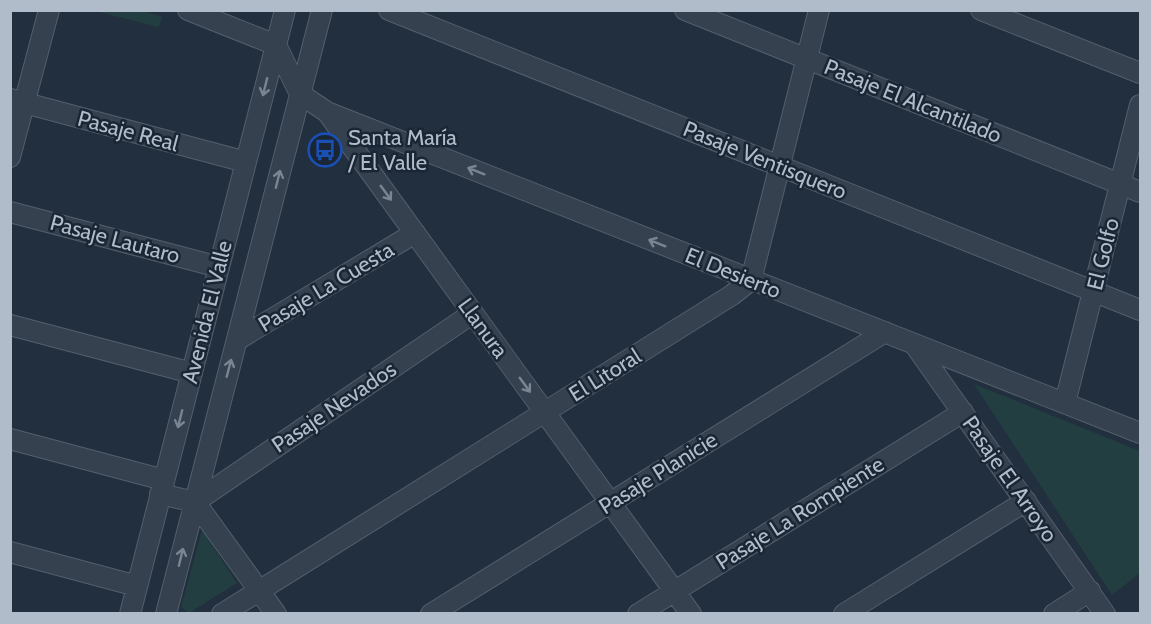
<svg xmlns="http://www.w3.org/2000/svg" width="1151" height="624" viewBox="0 0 1151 624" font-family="Cabin,sans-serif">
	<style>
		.green { fill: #233e40 }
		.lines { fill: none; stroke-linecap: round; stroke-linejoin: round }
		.minor-casing { stroke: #545f6d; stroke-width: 22 }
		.minor { stroke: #35414f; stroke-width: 20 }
		.oneway { stroke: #798593 }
		.labels { text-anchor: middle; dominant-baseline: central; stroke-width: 5; stroke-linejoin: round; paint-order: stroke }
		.street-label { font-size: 22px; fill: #b1bcca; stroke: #1b2634 }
		.poi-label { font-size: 22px; fill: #b1bcca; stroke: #1b2634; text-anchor: start }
	</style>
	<rect width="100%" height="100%" fill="#212f3f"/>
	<path class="green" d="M95 11H145L162 17 159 27Z
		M974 384 1140 451V573L1112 595Z
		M202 530 237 583 189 613 181 607Z"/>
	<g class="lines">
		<defs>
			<path id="minor" d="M188 10 276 45 300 94 327 112 691 614
				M389 10 1140 310
				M685 10 1140 192
				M981 10 1140 73
				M10 99 246 162
				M327 112 1140 433
				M10 157 49 10
				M10 212 219 267
				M10 325 192 373
				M237 340 415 233
				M914 344 1105 614
				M1065 403 1140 105
				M10 439 164 480
				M160 494 195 502
				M195 502 473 313
				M195 502 276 614
				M10 552 137 586
				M130 614 285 10
				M166 614 322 10
				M222 614 732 295 751 280 819 10
				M431 614 885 332
				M638 614 963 412
				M844 614 1026 501
				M1054 614 1090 591"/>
		</defs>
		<use href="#minor" class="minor-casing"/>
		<use href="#minor" class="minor"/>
	</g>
	<defs><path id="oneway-shaft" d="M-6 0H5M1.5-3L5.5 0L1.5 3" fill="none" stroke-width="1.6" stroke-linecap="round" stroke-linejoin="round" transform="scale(1.5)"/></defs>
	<g class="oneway">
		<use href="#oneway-shaft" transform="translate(265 87) rotate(104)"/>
		<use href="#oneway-shaft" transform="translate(476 171) rotate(-158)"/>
		<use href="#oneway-shaft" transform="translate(278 179) rotate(-76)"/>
		<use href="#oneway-shaft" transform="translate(386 193) rotate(54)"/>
		<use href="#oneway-shaft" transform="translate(657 243) rotate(-158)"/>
		<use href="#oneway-shaft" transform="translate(229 368) rotate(-75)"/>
		<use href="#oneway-shaft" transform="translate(525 385) rotate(54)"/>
		<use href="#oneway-shaft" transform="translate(180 419) rotate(104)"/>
		<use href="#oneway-shaft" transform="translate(181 557) rotate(-76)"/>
	</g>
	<defs>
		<symbol id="bus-ring" viewBox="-11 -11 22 22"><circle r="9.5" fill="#1b2634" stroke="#1a4fb4" stroke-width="1.5"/><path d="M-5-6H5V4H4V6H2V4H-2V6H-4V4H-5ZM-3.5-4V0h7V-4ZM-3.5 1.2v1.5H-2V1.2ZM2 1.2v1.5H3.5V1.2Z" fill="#1a4fb4"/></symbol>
	</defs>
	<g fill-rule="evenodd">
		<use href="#bus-ring" x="306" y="131" width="38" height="38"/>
	</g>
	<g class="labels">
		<g class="street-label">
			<text transform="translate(913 101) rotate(22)">Pasaje El Alcantilado</text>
			<text transform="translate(128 131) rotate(15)">Pasaje Real</text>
			<text transform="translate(765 160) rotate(22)">Pasaje Ventisquero</text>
			<text transform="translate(115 239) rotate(15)">Pasaje Lautaro</text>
			<text transform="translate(1103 254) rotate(-76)">El Golfo</text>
			<text transform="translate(733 273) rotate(22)">El Desierto</text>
			<text transform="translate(326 287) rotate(-31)">Pasaje La Cuesta</text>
			<text transform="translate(207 312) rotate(-76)">Avenida El Valle</text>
			<text transform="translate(483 328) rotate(54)">Llanura</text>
			<text transform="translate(605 375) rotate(-32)">El Litoral</text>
			<text transform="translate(334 407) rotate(-34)">Pasaje Nevados</text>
			<text transform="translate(658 473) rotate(-32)">Pasaje Planicie</text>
			<text transform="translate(1010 479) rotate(55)">Pasaje El Arroyo</text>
			<text transform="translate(800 513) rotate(-32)">Pasaje La Rompiente</text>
		</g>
		<g class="poi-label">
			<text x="348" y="137">Santa María<tspan x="348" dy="25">/ El Valle</tspan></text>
		</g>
	</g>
	<rect width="1151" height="624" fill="none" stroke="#b1bcca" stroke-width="24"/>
</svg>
